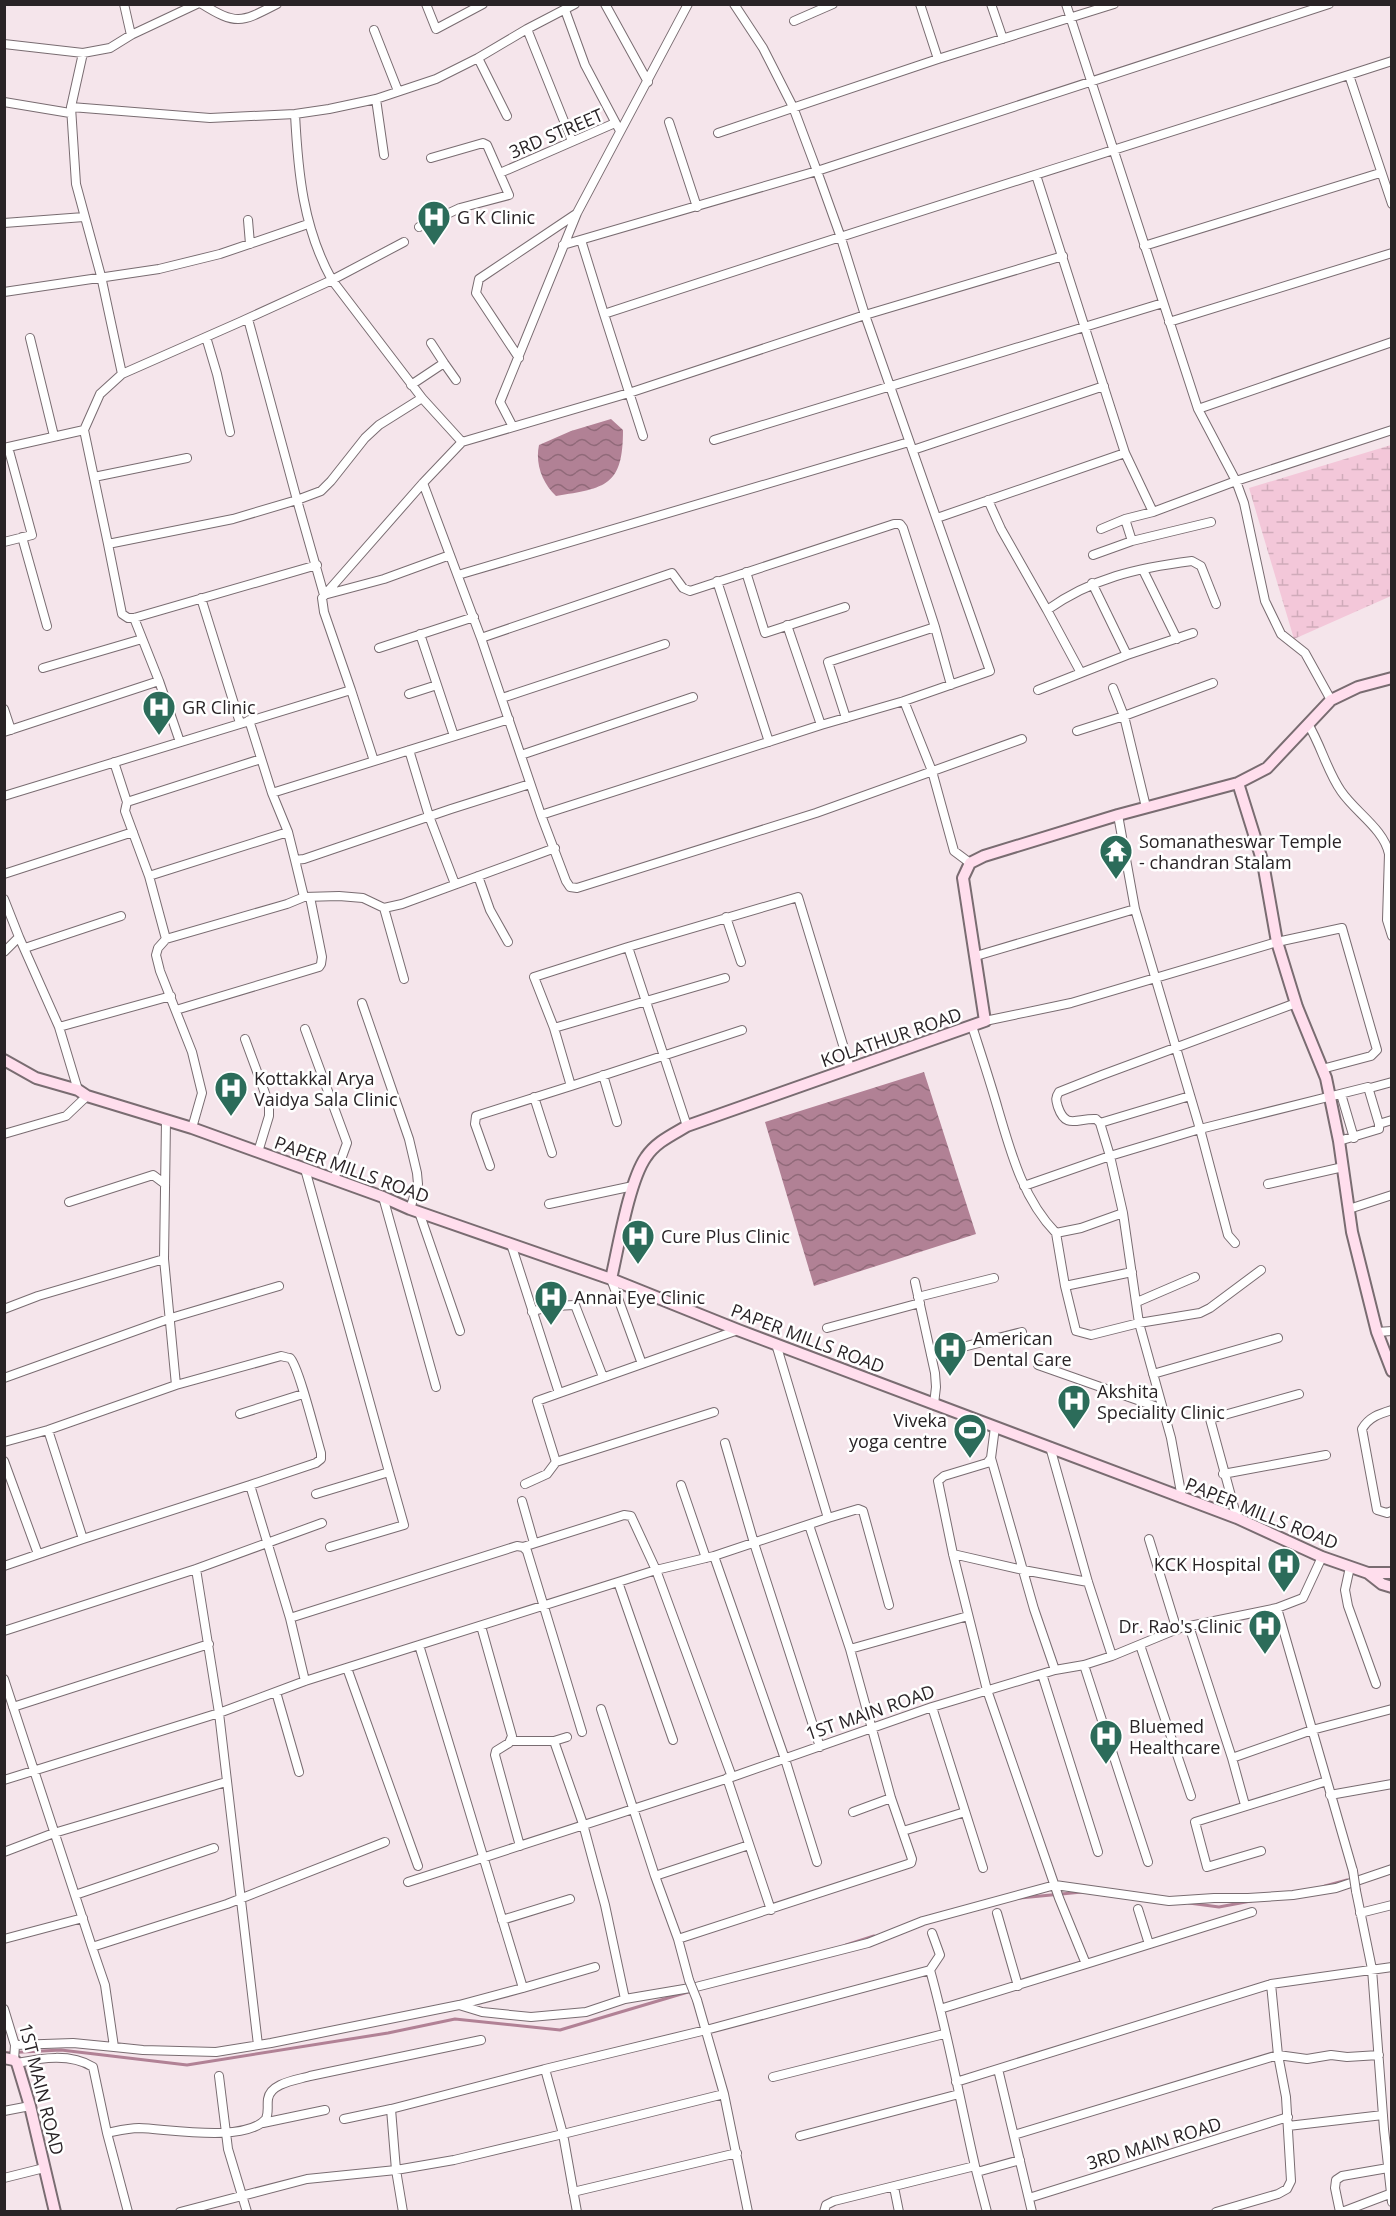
<svg xmlns="http://www.w3.org/2000/svg" width="1396" height="2216" viewBox="0 0 1396 2216" font-family="'Open Sans',sans-serif">
	<style>
		.wetland { fill: url(#wetland-marsh) }
		.water { fill: url(#water-waves) }
		.lines { fill: none; stroke-linecap: round; stroke-linejoin: round }
		.stream { stroke: #b18195; stroke-width: 3 }
		.street-casing { stroke: #796c71; stroke-width: 10 }
		.secondary-casing { stroke: #796c71; stroke-width: 14 }
		.street { stroke: #fff; stroke-width: 8 }
		.secondary { stroke: #ffdeed; stroke-width: 10 }
		.street-bridge-casing { stroke: #796c71; stroke-width: 10; stroke-linecap: butt }
		.street-bridge { stroke: #fff; stroke-width: 8 }
		.labels { text-anchor: middle; dominant-baseline: central; stroke-width: 5; stroke-linejoin: round; paint-order: stroke }
		.street-label { font-size: 18px; fill: #292326; stroke: #fff }
		.poi-label { font-size: 18px; fill: #292326; stroke: #fff; text-anchor: start }
	</style>
	<defs>
		<pattern id="wetland-marsh" width="20" height="14" patternUnits="userSpaceOnUse" patternTransform="scale(1.5)"><rect width="20" height="14" fill="#f3c7d9"/><path d="M1 5h8M5 5V1M11 12h8M15 12V8" fill="none" stroke="#d0abba"/></pattern>
		<pattern id="water-waves" width="16" height="10" patternUnits="userSpaceOnUse" patternTransform="scale(1.5)"><rect width="16" height="10" fill="#b18195"/><path d="M0 5q4-4 8 0t8 0" fill="none" stroke="#906979"/></pattern>
	</defs>
	<rect width="100%" height="100%" fill="#f5e5eb"/>
	<path class="wetland" d="M1391 445V596L1294 639 1249 488Z"/>
	<path class="water" d="M611 419 623 430C623 486 606 488 556 496 542 483 535 463 539 445L571 431Z
		M924 1072 976 1234 814 1286 765 1122Z"/>
	<g class="lines">
		<path class="stream" d="M1325 1886 1347 1880
			M1020 1898 1082 1892
			M1189 1903 1219 1907 1251 1901
			M846 1945 874 1936
			M4 2053 61 2050 187 2065 388 2033 455 2019 560 2030 688 1992"/>
		<defs>
			<path id="street" d="M124 4 131 35
				M202 4C237 26 242 22 277 4
				M426 4 436 29 483 4
				M605 4 648 82
				M734 4 763 48 793 107 817 171 1329 4
				M920 4 938 59
				M991 4 1003 39
				M1066 4 1198 409 1236 481 1244 503 1265 601 1281 634 1305 653 1331 700
				M565 10 585 65 620 131
				M794 21 833 4
				M527 29 572 141
				M374 30 398 91
				M4 44 83 53 110 48 131 35 197 4
				M83 53 71 107 210 118 295 114 329 109 376 99 436 79 478 58 527 29 575 4
				M478 58 507 116
				M1349 75 1392 204
				M376 99 384 155
				M4 102 70 113
				M71 107 76 184 101 276 122 374
				M295 114C298 172 303 228 332 280L404 242
				M669 122 697 207
				M718 133 938 59 1114 4
				M500 173 615 123
				M1036 175 1125 453 1153 512 1236 481 1392 430
				M248 220 250 244
				M4 223 84 217
				M419 227 460 208 509 195 487 145 483 143 431 158
				M581 240 604 314C866 227 1129 146 1392 61
				M1144 246 1380 173
				M4 292 159 269 220 254 308 224
				M604 314 643 436
				M248 319 297 500 321 491 331 481 365 438 379 425 422 398
				M1169 322 1392 253
				M206 337 217 374 230 432
				M30 338 54 436
				M431 343 444 363
				M519 358 476 293 479 279 576 214
				M411 385 444 363 456 380
				M1198 409 1392 342
				M513 427 500 402 577 213 688 4
				M84 430 108 544
				M714 440 1163 303
				M4 448 84 430 100 394 122 374 240 322 332 280 422 398 462 442
				M913 450 1104 386
				M94 477 187 458
				M423 483 481 638 541 815 566 881 570 887 577 888 816 813 1022 739
				M988 500 1001 529 1047 610
				M937 518 1125 453
				M1125 519 1132 541 1211 522
				M1101 529 1125 519 1153 512
				M22 537 47 626
				M4 542 32 535 8 447
				M1093 555 1132 541
				M317 565 134 618H128L122 614 108 544 233 519 297 500 324 595 384 579 450 555
				M1143 570 1177 639
				M746 572 765 633 845 607
				M458 575 909 442
				M717 581 769 742
				M1092 583 1127 655
				M201 598 240 723
				M134 618 159 681 180 742
				M787 625 821 725
				M1193 633 1127 655 1081 673 1047 610C1092 578 1137 568 1192 561L1201 566 1216 604
				M420 634 454 736
				M481 638 672 573 683 588 690 591 894 524H900L903 528 935 627 951 685
				M379 648 474 617
				M43 668 142 639
				M1113 688 1124 716 1146 807
				M351 690 374 761
				M1038 690 1081 673
				M409 694 437 685
				M502 698 665 644
				M904 701 932 771 954 851 970 863
				M4 709 11 730
				M846 718 828 662 935 627
				M249 720 272 793
				M1308 724C1321 745 1327 771 1341 791 1355 812 1384 829 1389 854L1387 920 1392 936
				M1077 731 1124 716 1213 683
				M4 732 159 681
				M409 750 429 816 455 884
				M521 755 693 697
				M114 762 127 802
				M4 796 351 690 324 612 322 598 423 483 462 442 629 393 865 315 1063 256
				M541 815 821 725 904 701 990 671 865 315 840 235 817 171 563 245
				M295 860 288 832 272 793 509 719
				M4 874 133 832
				M149 876 125 811 127 802 261 759
				M478 876 490 910 508 942
				M304 897 295 860 304 859 451 809 530 784
				M4 899 19 937 4 952
				M384 908 404 979
				M726 917 741 962
				M19 937 59 1027 171 996
				M166 939 149 876 288 832
				M25 948 121 916
				M976 956 1135 909
				M362 1003 409 1139 417 1173 418 1184 410 1209
				M176 1010 319 967 321 964 322 957 310 897
				M985 1021 1071 1003 1277 942 1342 928 1377 1050 1371 1056 1322 1069
				M972 1026C981 1054 990 1081 998 1109 1011 1153 1023 1199 1056 1233L1081 1228 1123 1213 1110 1156 1200 1129 1135 909 1118 815
				M59 1027 78 1090
				M554 1028 725 978
				M305 1029 347 1143 334 1179
				M245 1039 269 1104V1116L258 1152
				M603 1075 617 1122
				M571 1086 742 1030
				M1370 1088 1392 1082
				M1341 1094 1354 1138
				M534 1097 552 1153
				M1100 1123 1190 1096
				M1379 1124 1392 1120
				M687 1126 628 947 798 897 850 1068
				M192 1128 202 1093 192 1052 160 971 156 955 158 948 166 939 287 904 304 897 339 896 363 898 384 908 402 904 555 848
				M4 1134 66 1116 87 1096
				M490 1166 475 1124 476 1116 571 1086 554 1028 534 977 628 947
				M305 1169 389 1472 316 1494
				M1268 1184 1343 1167
				M1024 1186 1110 1156 1100 1123 1096 1119C1077 1118 1066 1130 1058 1107 1056 1100 1055 1098 1059 1092L1102 1075 1296 1003
				M383 1197 436 1387
				M69 1202 153 1175 165 1184
				M549 1204 633 1186
				M1349 1209 1392 1195
				M419 1212 460 1331
				M1123 1213 1139 1323 1171 1438 1182 1498
				M1056 1233 1065 1286
				M1235 1243 1228 1235 1200 1129 1368 1087 1379 1124V1129L1339 1141
				M511 1244 559 1393
				M1132 1272 1065 1286 1076 1331 1091 1335 1139 1323 1200 1313 1210 1308 1261 1270
				M611 1279 642 1364
				M915 1282 935 1373 936 1387 934 1404
				M918 1297 994 1278
				M1137 1302 1195 1277
				M4 1309 38 1296 164 1259
				M532 1312C543 1307 563 1305 575 1305L603 1377
				M827 1328 920 1303
				M1377 1332 1392 1331
				M931 1355 1022 1332
				M1038 1365 1163 1409
				M1153 1374 1278 1338
				M4 1378 171 1318 279 1286
				M176 1385 281 1356C281 1356 289 1358 290 1358 298 1364 317 1440 321 1453V1459L316 1463 250 1485
				M1392 1410C1379 1414 1369 1417 1362 1429L1377 1510 1387 1513 1392 1511
				M714 1412 556 1462 537 1401 738 1330
				M240 1414 303 1394
				M48 1430 83 1539
				M4 1442 48 1430 176 1385 164 1259 166 1120
				M725 1443 754 1543 820 1747
				M1050 1447 1088 1582 1112 1656
				M991 1458 1034 1609 1055 1670
				M4 1461 38 1554
				M1223 1474 1326 1455
				M525 1484 547 1474 556 1462
				M681 1485 706 1558
				M522 1501 534 1543
				M828 1518 858 1509 863 1511 889 1605
				M1237 1518 1210 1419 1299 1394
				M1149 1539 1177 1630
				M330 1547 404 1525 389 1472
				M523 1547 624 1515 631 1516 656 1570 732 1777
				M953 1554 1023 1570 1088 1582
				M714 1556 785 1759 817 1862
				M4 1566 83 1539 250 1485 290 1618 305 1681
				M1350 1567 1345 1590 1348 1606 1376 1684
				M196 1569 219 1713 258 2045
				M618 1582 673 1740
				M290 1618 517 1546 523 1547 527 1551 582 1732
				M481 1626 512 1736 509 1743 496 1751 495 1755 520 1846
				M1189 1626 1232 1758 1312 1730 1392 1709
				M4 1631 196 1569 322 1523
				M419 1645 656 1570 714 1556 828 1518 776 1344
				M1140 1645 1191 1796
				M850 1649 968 1616
				M1084 1665 1148 1862
				M347 1668 418 1866
				M1042 1674 1098 1852
				M4 1679 92 1947 227 1904 385 1842
				M276 1692 299 1772
				M13 1707 209 1644
				M932 1707 983 1868
				M601 1709 655 1876 678 1939 689 1980
				M567 1737 554 1741 583 1824 605 1905 625 1999
				M512 1741H554
				M1232 1758 1245 1805
				M727 1778 771 1910
				M4 1780 219 1713 305 1681 419 1645 523 1988 595 1967
				M1327 1781 1353 1871
				M1330 1795 1392 1784
				M853 1812 891 1798
				M903 1831 965 1812
				M1261 1851 1207 1867 1195 1822 1327 1781 1277 1608
				M4 1852 54 1833 226 1782
				M655 1876 749 1845
				M408 1882 732 1777 932 1707 1055 1670 1084 1665 1112 1656 1180 1628 1277 1608 1303 1598 1322 1557
				M1356 1891 1372 1969 1384 2129 1392 2202
				M75 1895 214 1848
				M1138 1909 1149 1944
				M997 1913 1018 1986
				M1360 1913 1392 1905
				M502 1920 570 1899
				M4 1939 83 1918
				M678 1939 911 1863 912 1859 891 1798 850 1649 809 1525
				M92 1947 105 1985 114 2047 143 2050 216 2052 271 2043 459 2005 523 1988
				M1086 1964 1252 1912
				M930 1970 940 1955 932 1933
				M459 2005 482 2012 531 2017 586 2012 625 1999 696 1987 868 1943 923 1921 1055 1885 1169 1901 1214 1898H1248L1293 1895 1336 1888 1392 1869
				M4 2009 15 2045 14 2060
				M940 2009 1086 1964 1059 1898 987 1690 953 1554 938 1481 944 1476 987 1463 991 1458 995 1427
				M15 2045 73 2043 114 2047
				M17 2063C42 2058 70 2053 93 2067L107 2133 128 2212
				M545 2069 706 2030 930 1970C948 2034 960 2101 975 2166
				M998 2069 1032 2212
				M219 2076 228 2149 247 2212
				M773 2077 944 2034
				M956 2082 1271 1984
				M724 2094 748 2212
				M391 2109 396 2170 403 2212
				M4 2111 30 2106
				M263 2123 325 2110
				M1288 2126 1383 2115
				M107 2133C117 2131 128 2128 139 2128 170 2129 245 2143 266 2119 269 2112 267 2106 268 2099 270 2083 297 2080 310 2076L481 2040
				M1014 2135 1278 2055 1307 2059 1331 2055 1347 2057 1379 2055
				M800 2136 959 2094
				M977 2172 1020 2160
				M4 2178 44 2168
				M894 2187 899 2212
				M573 2192 737 2153
				M1029 2198 1288 2117
				M180 2212 307 2179 396 2170 454 2160 563 2134 545 2069 391 2109 344 2119
				M577 2212 563 2134 724 2094 697 2000
				M824 2212 826 2205 834 2201 975 2166 987 2212
				M1216 2212 1278 2194 1287 2189 1291 2181 1286 2097 1278 2055 1271 1984 1392 1967
				M1340 2212 1335 2188 1336 2180 1342 2176 1388 2168
				M1342 2212 1392 2193"/>
			<path id="secondary" d="M1238 783 1263 863 1277 942 1297 1007 1326 1078 1339 1141 1352 1232 1377 1332 1392 1371
				M4 1060 36 1078 78 1090 87 1096 192 1128 383 1197 410 1209 611 1279 738 1330 1237 1518 1322 1557 1368 1573 1382 1584 1392 1587
				M611 1279C618 1249 629 1181 646 1157 656 1142 672 1135 687 1126L985 1021 963 878 970 863 984 856 1118 815 1238 783 1267 768 1331 700 1358 687 1392 678
				M1368 1573H1392
				M4 2058 14 2060 17 2063 30 2106 55 2212"/>
		</defs>
		<use href="#street" class="street-casing"/>
		<use href="#secondary" class="secondary-casing"/>
		<use href="#street" class="street"/>
		<use href="#secondary" class="secondary"/>
		<defs>
			<path id="street-bridge" d="M1353 1871 1356 1891
				M689 1980 697 2000"/>
		</defs>
		<use href="#street-bridge" class="street-bridge-casing"/>
		<use href="#street-bridge" class="street-bridge"/>
	</g>
	<defs>
		<symbol id="hospital-pin" viewBox="-11 -11 22 30"><path d="M0 17L-7.5 6A9.5 9.5 0 1 1 7.5 6Z" fill="#2c6c5a" stroke="#fff"/><path d="M-5-5h3v3.5h4V-5h3V5h-3V1.5h-4V5h-3Z" fill="#fff"/></symbol>
		<symbol id="temple-pin" viewBox="-11 -11 22 30"><path d="M0 17L-7.5 6A9.5 9.5 0 1 1 7.5 6Z" fill="#2c6c5a" stroke="#fff"/><path d="M0-6L5-2H3V0L6.5 2.5H4V6H1.5V3h-3V6H-4V2.5H-6.5L-3 0V-2H-5Z" fill="#fff"/></symbol>
		<symbol id="stadium-pin" viewBox="-11 -11 22 30"><path d="M0 17L-7.5 6A9.5 9.5 0 1 1 7.5 6Z" fill="#2c6c5a" stroke="#fff"/><path d="M0-5a6.5 5 0 1 0 0 10a6.5 5 0 1 0 0-10ZM-3.5-1.8h7v3.6h-7Z" fill="#fff"/></symbol>
	</defs>
	<g fill-rule="evenodd">
		<use href="#hospital-pin" x="415" y="198" width="38" height="52"/>
		<use href="#hospital-pin" x="140" y="688" width="38" height="52"/>
		<use href="#temple-pin" x="1097" y="832" width="38" height="52"/>
		<use href="#hospital-pin" x="212" y="1069" width="38" height="52"/>
		<use href="#hospital-pin" x="619" y="1217" width="38" height="52"/>
		<use href="#hospital-pin" x="532" y="1278" width="38" height="52"/>
		<use href="#hospital-pin" x="931" y="1329" width="38" height="52"/>
		<use href="#hospital-pin" x="1055" y="1382" width="38" height="52"/>
		<use href="#stadium-pin" x="951" y="1411" width="38" height="52"/>
		<use href="#hospital-pin" x="1265" y="1545" width="38" height="52"/>
		<use href="#hospital-pin" x="1246" y="1607" width="38" height="52"/>
		<use href="#hospital-pin" x="1087" y="1717" width="38" height="52"/>
	</g>
	<g class="labels">
		<g class="street-label">
			<text transform="translate(556 133) rotate(-23)">3RD STREET</text>
			<text transform="translate(891 1037) rotate(-19)">KOLATHUR ROAD</text>
			<text transform="translate(352 1169) rotate(20)">PAPER MILLS ROAD</text>
			<text transform="translate(808 1338) rotate(21)">PAPER MILLS ROAD</text>
			<text transform="translate(1262 1513) rotate(22)">PAPER MILLS ROAD</text>
			<text transform="translate(870 1712) rotate(-19)">1ST MAIN ROAD</text>
			<text transform="translate(42 2089) rotate(76)">1ST MAIN ROAD</text>
			<text transform="translate(1154 2143) rotate(-17)">3RD MAIN ROAD</text>
		</g>
		<g class="poi-label">
			<text x="457" y="217">G K Clinic</text>
			<text x="182" y="707">GR Clinic</text>
			<text x="1139" y="841">Somanatheswar Temple<tspan x="1139" dy="21">- chandran Stalam</tspan></text>
			<text x="254" y="1078">Kottakkal Arya<tspan x="254" dy="21">Vaidya Sala Clinic</tspan></text>
			<text x="661" y="1236">Cure Plus Clinic</text>
			<text x="574" y="1297">Annai Eye Clinic</text>
			<text x="973" y="1338">American<tspan x="973" dy="21">Dental Care</tspan></text>
			<text x="1097" y="1391">Akshita<tspan x="1097" dy="21">Speciality Clinic</tspan></text>
			<text x="947" y="1420" text-anchor="end">Viveka<tspan x="947" dy="21">yoga centre</tspan></text>
			<text x="1261" y="1564" text-anchor="end">KCK Hospital</text>
			<text x="1242" y="1626" text-anchor="end">Dr. Rao's Clinic</text>
			<text x="1129" y="1726">Bluemed<tspan x="1129" dy="21">Healthcare</tspan></text>
		</g>
	</g>
	<rect width="1396" height="2216" fill="none" stroke="#292326" stroke-width="12"/>
</svg>
